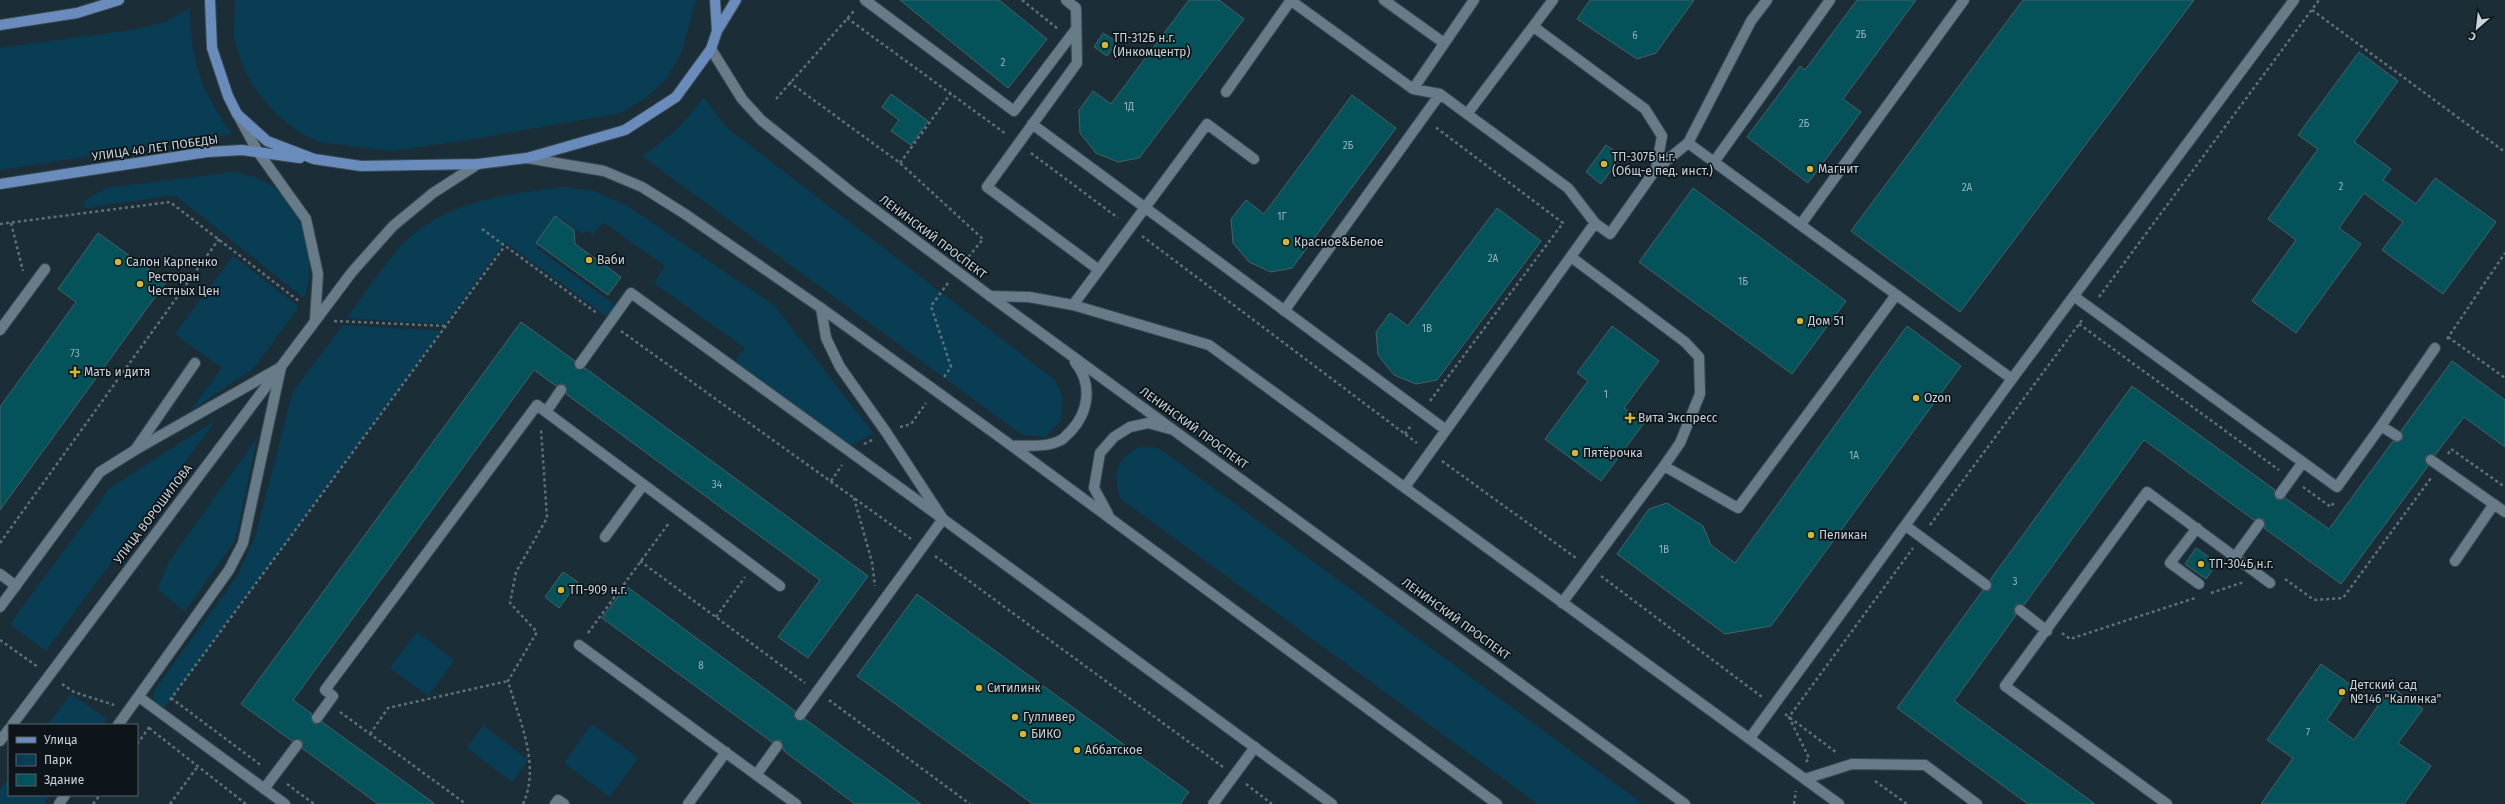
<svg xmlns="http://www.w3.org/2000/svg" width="2505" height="804" viewBox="0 0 2505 804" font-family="'Fira Sans',sans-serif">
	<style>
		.green { fill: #093d54 }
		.building { fill: #04535a; stroke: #486265 }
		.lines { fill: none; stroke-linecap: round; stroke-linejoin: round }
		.lane-casing { stroke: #3b4b53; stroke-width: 12 }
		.street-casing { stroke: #3b4b53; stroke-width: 12 }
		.secondary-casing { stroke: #3b4b53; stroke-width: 12 }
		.primary-casing { stroke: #3b4b53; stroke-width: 12 }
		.path { stroke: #607079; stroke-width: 2.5; stroke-dasharray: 3 3; stroke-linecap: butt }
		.lane { stroke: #677c88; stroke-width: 10 }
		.street { stroke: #677c88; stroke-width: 10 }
		.secondary { stroke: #677c88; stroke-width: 10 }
		.primary { stroke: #698cbc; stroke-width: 10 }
		.poi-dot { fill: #d4b635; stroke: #0d151a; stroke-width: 1.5 }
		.labels { text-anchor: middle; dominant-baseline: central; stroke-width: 3.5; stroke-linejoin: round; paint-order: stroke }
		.number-label { font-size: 10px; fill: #97b3ba }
		.poi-label { font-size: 12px; fill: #c8d3da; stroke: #0d151a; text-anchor: start }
		.street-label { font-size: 12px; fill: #c8d3da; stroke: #0d151a }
	</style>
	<rect width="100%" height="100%" fill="#1b2e38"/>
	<path class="green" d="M235 0H696L682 51 667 78 647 97 621 113 486 137 393 151 320 142 300 133 275 113 253 86 243 67 234 37Z
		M190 8C190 61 201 90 232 134L0 170V48L138 29 165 22Z
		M703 97 726 127 1055 380 1063 396 1061 421 1045 437 1021 434 642 156C669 138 685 124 703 97Z
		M234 172C245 174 256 177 266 182 304 203 318 260 304 298L175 195 85 208 84 201 107 188Z
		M564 187 594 191 629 207 775 306 873 433 850 446 735 361 745 348 654 283 665 266 603 222 593 235 586 230 583 234 559 217 537 248 622 310 614 322 505 242 445 324 347 318C363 297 377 274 394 254 437 201 502 195 564 187Z
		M233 256 299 307 254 368 190 411 222 368 175 334Z
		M343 325 441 331 163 709 154 700V691L238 575 256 534 293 391Z
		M216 420 46 651 10 624 110 488Z
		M257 438 235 541 185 611 157 589 170 560Z
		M1140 447H1153L1163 451 1643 804H1538L1121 499C1112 474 1115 459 1140 447Z
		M417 632 454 660 428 696 390 668Z
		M71 694 107 719 102 725H48Z
		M592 724 638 758 610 797 564 763Z
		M483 725 528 760 512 782 467 748Z
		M9 778V795H50L44 804H0V790Z"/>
	<path class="building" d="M900 0H999L1047 39 1008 88Z
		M1189 0H1219L1244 19 1139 158 1118 162 1096 153 1080 133 1079 110 1093 91 1111 104Z
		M1590 0H1694L1656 53 1637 59 1577 19Z
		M1857 0H1916L1843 99 1861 112 1808 183 1747 137 1800 66 1805 70Z
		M2023 0H2194L1960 312 1851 231Z
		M1103 33 1117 42 1107 56 1094 47Z
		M2359 52 2398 81 2354 142 2391 169 2383 180 2416 204 2435 178 2496 222 2443 294 2382 250 2403 222 2364 193 2339 228 2361 244 2296 333 2252 301 2296 240 2268 219 2318 149 2298 135Z
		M891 94 928 121 911 145 891 131 899 120 882 107Z
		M1352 95 1396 128 1292 268 1271 272 1249 262 1233 243 1231 219 1246 200 1264 214Z
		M1606 145 1622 156 1601 184 1586 172Z
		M1693 188 1846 301 1792 374 1639 262Z
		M1497 208 1541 241 1437 380 1416 384 1394 375 1378 355 1376 332 1390 313 1408 326Z
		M555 216 574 230 575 244 621 277 608 295 536 243Z
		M98 233 166 282 0 510V407L76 302 58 289Z
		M521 322 575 361 576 369 585 368 868 576 808 658 778 637 820 580 566 394 567 390 565 385 561 384 556 386 534 370 293 700 312 714 311 718 313 723 317 724 322 722 435 804H378L302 748 303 743 301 740 292 741 241 704Z
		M1612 326 1659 361 1624 408 1644 423 1601 481 1545 439 1588 381 1577 373Z
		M1907 326 1961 366 1771 626 1725 634 1617 554 1649 509 1667 503 1703 526 1711 545 1735 563Z
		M2452 361 2505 400V447L2464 417 2435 455 2431 454 2426 456 2425 460 2428 466 2341 584 2264 528 2265 524 2263 519 2259 518 2254 520 2144 440 2024 605 2018 604 2015 606 2014 612 2016 615 1954 701 2095 804H2028L1897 708 1983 590 1988 591 1991 589 1990 580 2132 386 2275 490 2274 494 2276 499 2280 500 2285 498 2329 529 2393 441 2397 442 2402 440 2403 436 2401 431Z
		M2196 548 2217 563 2206 579 2185 564Z
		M563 572 578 582 559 608 545 597Z
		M626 586 795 711 794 717 797 720 805 719 921 804H855L784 751 781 741 777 740 772 742 602 618Z
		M917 594 1189 792 1180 804H1033L857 676Z
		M2321 664 2351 685 2327 720 2354 740 2391 687 2423 709 2398 743 2431 766 2404 804H2261L2293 758 2267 740Z"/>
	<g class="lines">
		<defs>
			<path id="lane" d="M865 0 1014 111 1076 29
				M1066 0 1076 8 1077 63 987 187 1099 270
				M1290 0 1413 89 1440 94 1467 114 1568 188 1595 223 1610 234 1656 169 1688 143 1751 21 1767 0
				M1384 0 1444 43
				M1534 27 1645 109 1662 136 1656 169
				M1413 89 1474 0
				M1226 92 1291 0
				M1467 114 1553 0
				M1032 124 1446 430
				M1688 143 2012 379
				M1714 162 1830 0
				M1801 224 1964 0
				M1571 257 1685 342 1699 357 1700 394 1680 443 1664 466
				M2075 297 2337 487 2381 426 2397 436
				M1073 305 1207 124 1254 159
				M1284 311 1440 94
				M0 330 45 269
				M580 364 631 293 943 519 800 715
				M561 390 546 412 780 586
				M2381 426 2435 348
				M135 450 195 363
				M2431 460 2505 512
				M1405 487 1595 223
				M2280 494 2303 462
				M1906 526 1986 585
				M2197 528 2170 563 2199 584
				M605 537 643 485
				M2235 557 2259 524
				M2455 561 2494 504
				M0 574 16 586
				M1562 603 1664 466 1738 508 1896 295
				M2020 610 2047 631
				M579 645 796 804
				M139 697 285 804
				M317 718 333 696 325 690 537 405 546 412
				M756 775 777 746
				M1805 779 1852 764 1925 765 1977 804
				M264 789 297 745
				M555 804 558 800 564 804
				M688 804 726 752
				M1213 804 1255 747
				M2167 804 2005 686 2147 492 2270 583"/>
			<path id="street" d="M990 296 1029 297 1073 305 1209 345 1839 804
				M821 308 826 338 840 367 886 432 943 519 1332 804
				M0 607 100 472 135 450 281 367
				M118 725 229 570 243 543 281 367
				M1750 738 2012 379 2294 0
				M59 804 65 795"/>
			<path id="secondary" d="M711 49 742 99 761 120 851 192 990 296 1685 804
				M239 117 258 152 306 219 318 274 315 320
				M527 158 604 171 642 187 685 214 821 308 1012 446 1497 804
				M1012 446C1027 445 1047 448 1061 440 1064 439 1067 434 1070 432 1089 412 1093 384 1075 362
				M1108 514 1094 488 1100 453 1114 437 1130 427 1148 423 1170 429
				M12 725 352 272 393 226 433 193 478 164
				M0 741 9 729"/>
			<path id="primary" d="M210 0 212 48 228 96 237 114 267 141 314 159 361 166 478 164 527 158 625 130 676 97 711 49 717 31 715 0
				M0 25 77 13 119 0
				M717 31 736 0
				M0 184 207 152 242 150 300 158"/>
		</defs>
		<use href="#lane" class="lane-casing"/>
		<use href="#street" class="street-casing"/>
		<use href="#secondary" class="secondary-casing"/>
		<use href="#primary" class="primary-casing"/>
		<path class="path" d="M1022 0 1058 29
			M2312 10 2505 152
			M847 18 1006 134
			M789 82 900 163 983 239 966 260
			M776 99 854 11
			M1031 153 1118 218
			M900 163 951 93
			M11 223 23 271
			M0 224 170 202 300 302
			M482 229 598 314
			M1142 236 1417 443
			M2099 297 2319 0
			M334 321 445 326
			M2079 324 2279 470
			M621 331 911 539
			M2448 337 2505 378
			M2447 339 2505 253
			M944 377 951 367 931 306 948 283
			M1430 401 1563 223 1434 126
			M900 427 911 424 926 403
			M1405 434 1412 424
			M864 444 874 439
			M2448 454 2451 449 2505 487
			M1442 461 1576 558
			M831 481 842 465
			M2303 487 2331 507 2335 501
			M854 498 872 562 875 586
			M1930 525 2082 320
			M0 543 219 239
			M935 556 1223 767
			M640 561 805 683
			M1601 576 1762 697
			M2285 579 2314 600 2343 598 2431 478
			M2211 593 2244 582
			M716 617 745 577
			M588 633 669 523
			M2062 633 2070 639 2195 598
			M0 640 38 667
			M62 684 74 692 114 705
			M171 698 262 766
			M170 700 504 247
			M829 700 970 804
			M340 712 466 804
			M1785 714 1837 753
			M149 728 246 804
			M370 734 388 708 508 681
			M137 744 151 725
			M1806 762 1809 758 1789 717 1913 548
			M1875 781 1907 804
			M287 784 314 804
			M1246 784 1272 804
			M93 804 100 795
			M170 804 198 766
			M523 804C541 765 519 720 508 681L537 632 510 603 516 572 547 518 541 429
			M1794 804 1796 791"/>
		<use href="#lane" class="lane"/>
		<use href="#street" class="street"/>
		<use href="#secondary" class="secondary"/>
		<use href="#primary" class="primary"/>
	</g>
	<g class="poi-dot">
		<circle cx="1105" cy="45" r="4"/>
		<circle cx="1604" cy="164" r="4"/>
		<circle cx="1810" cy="169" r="4"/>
		<circle cx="1286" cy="242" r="4"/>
		<circle cx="589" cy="260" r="4"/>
		<circle cx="118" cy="262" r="4"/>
		<circle cx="140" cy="284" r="4"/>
		<circle cx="1800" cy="321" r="4"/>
		<path d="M73 366h4v4h4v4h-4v4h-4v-4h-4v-4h4z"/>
		<circle cx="1916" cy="398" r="4"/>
		<path d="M1628 412h4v4h4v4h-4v4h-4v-4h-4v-4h4z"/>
		<circle cx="1575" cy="453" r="4"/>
		<circle cx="1811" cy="535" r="4"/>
		<circle cx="2201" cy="564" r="4"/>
		<circle cx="561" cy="590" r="4"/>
		<circle cx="979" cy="688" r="4"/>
		<circle cx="2342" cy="692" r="4"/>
		<circle cx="1015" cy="717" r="4"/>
		<circle cx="1023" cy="734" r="4"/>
		<circle cx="1077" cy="750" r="4"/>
	</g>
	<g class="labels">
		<g class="number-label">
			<text x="1861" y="35">2Б</text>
			<text x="1635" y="36">6</text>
			<text x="1003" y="63">2</text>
			<text x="1129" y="107">1Д</text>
			<text x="1804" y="124">2Б</text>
			<text x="1348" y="146">2Б</text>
			<text x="2341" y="187">2</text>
			<text x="1967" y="188">2А</text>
			<text x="1282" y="217">1Г</text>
			<text x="1493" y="259">2А</text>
			<text x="1743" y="282">1Б</text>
			<text x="1427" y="329">1В</text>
			<text x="75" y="354">73</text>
			<text x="1606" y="395">1</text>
			<text x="1854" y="456">1А</text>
			<text x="717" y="485">34</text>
			<text x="1664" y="550">1В</text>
			<text x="2015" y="582">3</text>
			<text x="701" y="666">8</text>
			<text x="2308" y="733">7</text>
		</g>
		<g class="poi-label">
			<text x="1113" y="38">ТП-312Б н.г.<tspan x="1113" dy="14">(Инкомцентр)</tspan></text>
			<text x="1612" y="157">ТП-307Б н.г.<tspan x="1612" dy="14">(Общ-е пед. инст.)</tspan></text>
			<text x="1818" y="169">Магнит</text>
			<text x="1294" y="242">Красное&amp;Белое</text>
			<text x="597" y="260">Ваби</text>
			<text x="126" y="262">Салон Карпенко</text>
			<text x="148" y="277">Ресторан<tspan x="148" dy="14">Честных Цен</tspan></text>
			<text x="1808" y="321">Дом 51</text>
			<text x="84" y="372">Мать и дитя</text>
			<text x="1924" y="398">Ozon</text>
			<text x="1638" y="418">Вита Экспресс</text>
			<text x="1583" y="453">Пятёрочка</text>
			<text x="1819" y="535">Пеликан</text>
			<text x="2209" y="564">ТП-304Б н.г.</text>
			<text x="569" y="590">ТП-909 н.г.</text>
			<text x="2350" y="685">Детский сад<tspan x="2350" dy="14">№146 "Калинка"</tspan></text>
			<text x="987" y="688">Ситилинк</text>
			<text x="1023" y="717">Гулливер</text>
			<text x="1031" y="734">БИКО</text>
			<text x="1085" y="750">Аббатское</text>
		</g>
		<g class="street-label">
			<text transform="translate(155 148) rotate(-8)">УЛИЦА 40 ЛЕТ ПОБЕДЫ</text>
			<text transform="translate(933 237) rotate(37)">ЛЕНИНСКИЙ ПРОСПЕКТ</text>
			<text transform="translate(1194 428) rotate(36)">ЛЕНИНСКИЙ ПРОСПЕКТ</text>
			<text transform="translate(153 514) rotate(-53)">УЛИЦА ВОРОШИЛОВА</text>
			<text transform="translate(1456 619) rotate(36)">ЛЕНИНСКИЙ ПРОСПЕКТ</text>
		</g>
	</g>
	<rect x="8" y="724" width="130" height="72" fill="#0d151a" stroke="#586167"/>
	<rect x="16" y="737" width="20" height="6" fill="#698cbc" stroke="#586167"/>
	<text x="44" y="744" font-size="12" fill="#c8d3da">Улица</text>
	<rect x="16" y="754" width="20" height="12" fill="#093d54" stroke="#586167"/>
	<text x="44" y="764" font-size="12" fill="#c8d3da">Парк</text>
	<rect x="16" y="774" width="20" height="12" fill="#04535a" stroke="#586167"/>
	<text x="44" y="784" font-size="12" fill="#c8d3da">Здание</text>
	<g transform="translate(2477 28) rotate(208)" stroke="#0d151a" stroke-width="3" paint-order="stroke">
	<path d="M0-3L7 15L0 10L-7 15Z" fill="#c8d3da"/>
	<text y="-6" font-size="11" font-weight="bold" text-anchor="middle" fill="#c8d3da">С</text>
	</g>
</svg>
